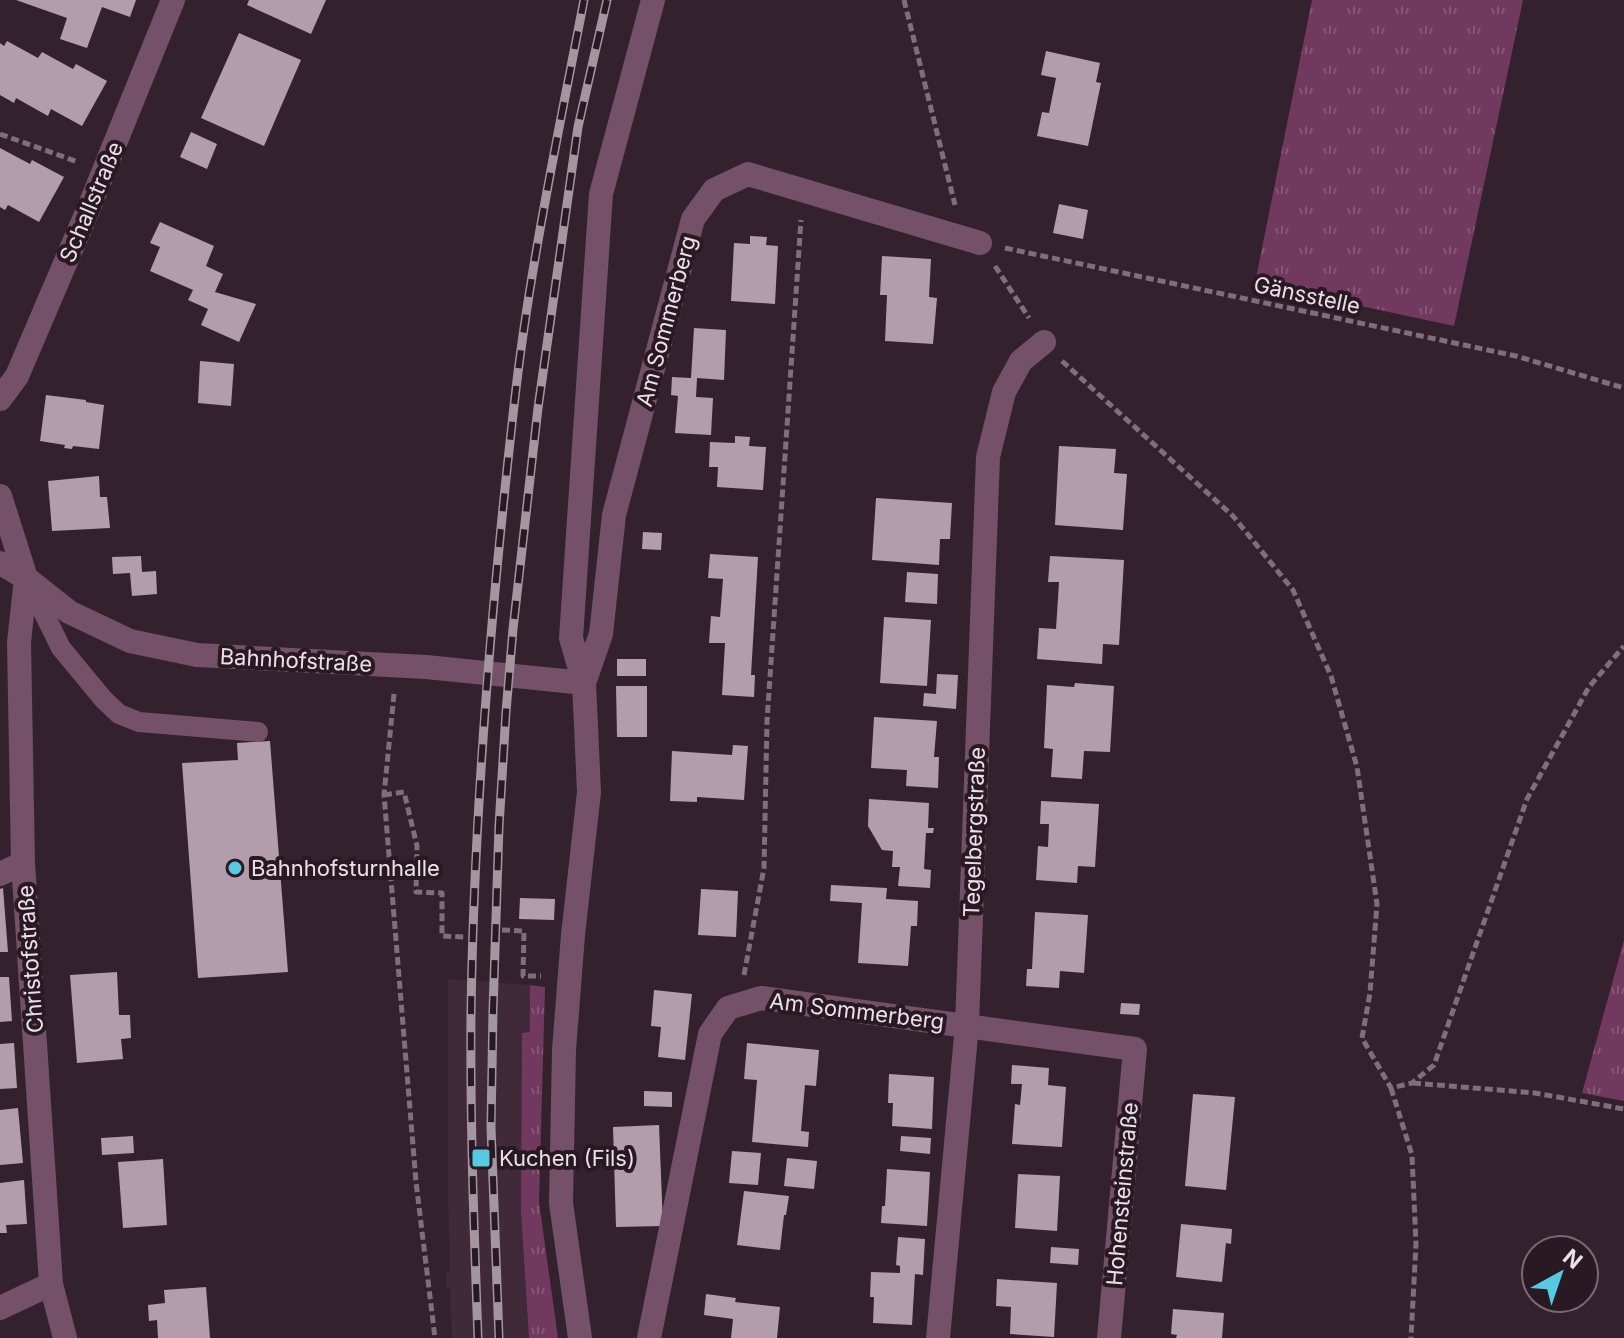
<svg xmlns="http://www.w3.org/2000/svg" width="1624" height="1338" viewBox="0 0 1624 1338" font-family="Inter,sans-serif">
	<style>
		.built { fill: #402938 }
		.grass { fill: url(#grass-tufts) }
		.building { fill: #b39daa }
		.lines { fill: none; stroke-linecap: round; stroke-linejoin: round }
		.path { stroke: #7e6f78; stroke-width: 5; stroke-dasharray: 8 4; stroke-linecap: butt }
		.lane { stroke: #745168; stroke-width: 20 }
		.street { stroke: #745168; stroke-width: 24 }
		.rail-casing { stroke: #a4969f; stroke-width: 9 }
		.rail { stroke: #291923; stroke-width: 6; stroke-dasharray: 18; stroke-linecap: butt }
		.poi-dot { fill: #57c9e2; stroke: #291923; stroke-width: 3 }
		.labels { text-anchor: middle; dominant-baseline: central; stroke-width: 8; stroke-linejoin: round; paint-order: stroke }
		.street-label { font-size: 22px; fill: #ece0e8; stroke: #291923 }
		.poi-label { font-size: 22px; fill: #ece0e8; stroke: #291923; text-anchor: start }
	</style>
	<defs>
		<pattern id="grass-tufts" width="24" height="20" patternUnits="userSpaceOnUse" patternTransform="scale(2)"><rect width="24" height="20" fill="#723960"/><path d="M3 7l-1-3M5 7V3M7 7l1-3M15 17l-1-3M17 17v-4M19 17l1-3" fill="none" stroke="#865577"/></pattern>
	</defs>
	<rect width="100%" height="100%" fill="#33222d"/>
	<path class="built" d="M448 979 530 985V1033L522 1034 521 1212 529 1338H452L450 1288H447L446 1271 450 1270 448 1198Z"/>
	<path class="grass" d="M1312 0H1523L1454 326 1255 283Z
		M1624 940V1101L1582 1093Z
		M530 985 545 987 539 1202 558 1338H529L521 1212 522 1033 530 1032Z"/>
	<path class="building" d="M16 0H136L130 17 102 7 87 48 60 39 67 18Z
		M249 0H326L311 34 247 5Z
		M239 33 301 60 264 146 201 118Z
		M7 41 38 58 42 52 73 69 76 64 107 81 82 126 51 109 48 116 16 98 14 103 0 95V43L4 46Z
		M1046 51 1100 63 1096 82 1101 83 1088 146 1037 136 1042 112 1049 113 1056 78 1041 75Z
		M191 132 217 144 207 169 180 157Z
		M0 148 30 164 32 160 64 177 39 222 8 205 5 210 0 207Z
		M1059 204 1088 210 1083 239 1053 233Z
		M160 222 214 246 206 266 223 274 215 292 256 304 239 342 201 325 208 309 188 300 193 290 150 271 160 247 150 243Z
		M750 236 767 237 766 245 778 246 775 304 731 301 734 243 750 244Z
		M882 256 931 259 929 297 937 298 933 344 885 341 887 295H880Z
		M694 328 726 330 724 380 697 378 696 397 713 398 711 435 675 433 678 396 671 395 672 377 691 378Z
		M200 361 234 364 231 406 198 403Z
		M46 395 86 400V402L104 405 99 449 73 446 72 449 64 448 65 445 40 441Z
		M735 436 750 437 749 446 766 447 763 490 717 487 718 467H709L710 442 735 443Z
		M1059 446 1116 449 1114 473 1127 474 1123 530 1055 525Z
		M99 476 100 497H107L110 528 52 531 48 481Z
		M876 498 952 503 950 539H940L939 565 872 560Z
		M643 532 662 533 661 550 642 549Z
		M710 554 758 557 751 675H755L754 697 722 695 725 643H709L711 616 720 617 723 579 708 578Z
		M141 556 142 572 156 571 157 594 132 596 130 573 113 574 112 557Z
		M1050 556 1124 560 1119 645 1103 644 1102 664 1037 659 1039 628 1056 629 1059 582H1048Z
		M907 572 938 574 937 604 905 602Z
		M884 617 931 620 927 686 880 683Z
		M617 659H646V676H617Z
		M937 674 958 675 956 709 923 706 924 693 936 694Z
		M1075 683 1114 686 1110 752 1084 751 1082 779 1051 777 1053 749 1044 748 1047 685 1074 687Z
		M616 686H647V737H617Z
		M874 717 937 721 934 757H939L938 788 906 786 907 770 871 768Z
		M270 741 288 972 198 978 182 763 238 760 237 743Z
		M733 745 748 746 744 800 697 797V802L670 801 672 751 732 755Z
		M869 799 929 803 928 828H934L933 833H926L924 869 931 870 930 888 898 886 900 867H892L893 851 882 850 868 826Z
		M1041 801 1099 804 1095 867 1078 866 1077 883 1036 880 1038 846 1048 847 1049 824H1040Z
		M831 885 887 888 886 899 918 901 917 926H911L908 966 858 963 862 903 830 901Z
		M3 888 8 952H0V889Z
		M701 889 738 891 736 937 698 935Z
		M520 898 555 899 554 920 519 919Z
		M1035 912 1088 915 1084 973 1060 971 1059 988 1026 986 1027 969H1032Z
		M117 972 119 1015H130L131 1038 121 1039 123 1059 77 1063 70 975Z
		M0 977H9L12 1021 0 1022Z
		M654 990 692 994 685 1060 658 1057 661 1027 651 1026Z
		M1121 1003 1140 1004 1139 1015 1120 1014Z
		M14 1043 17 1088 0 1089V1044Z
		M747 1043 819 1050 816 1086 805 1085 801 1131 809 1132 808 1147 752 1142 757 1080 744 1079Z
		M1012 1065 1049 1068 1048 1085 1066 1087 1062 1147 1012 1144 1015 1104 1020 1105 1022 1084H1011Z
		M889 1074 934 1077 932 1129 892 1126 893 1103H888Z
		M644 1091 672 1092V1107L644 1106Z
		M1193 1094 1235 1097 1226 1190 1185 1186Z
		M18 1108 23 1163 0 1165V1110Z
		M659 1125 663 1226 616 1227 613 1127Z
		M133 1136 134 1153 102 1155 101 1138Z
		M901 1136 931 1138 930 1154 900 1151Z
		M732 1151 761 1153 758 1185 729 1183Z
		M787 1158 817 1161 814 1189 784 1186Z
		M163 1159 167 1225 123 1228 118 1162Z
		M887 1169 930 1172 927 1226 881 1223 882 1206H885Z
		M1018 1174 1060 1176 1057 1231 1015 1228Z
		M24 1180 27 1224 6 1225 7 1233H0V1183Z
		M744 1191 789 1196 786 1215H784L780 1250 737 1245Z
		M1181 1224 1232 1229 1231 1244 1226 1243 1222 1282 1176 1277Z
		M898 1237 925 1239 923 1275 915 1274 912 1325 873 1323 874 1297H870L871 1272 900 1273V1266L896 1265Z
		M1051 1247 1079 1249 1078 1265 1050 1263Z
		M997 1279 1057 1283 1054 1337 1010 1334 1011 1307 996 1306Z
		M206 1287 210 1338H158L157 1320 149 1321 148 1305 165 1303 164 1290Z
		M706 1294 736 1298 735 1302 780 1307 777 1338H731L733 1319 704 1315Z
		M1173 1309 1224 1313 1222 1338H1176L1177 1335 1171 1334Z"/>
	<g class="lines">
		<path class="path" d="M904 0 955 205
			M0 134 78 162
			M1005 248 1516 356 1624 388
			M995 266 1029 318
			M1062 361 1233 516 1293 590 1331 676 1357 767 1377 904 1370 993 1362 1038 1391 1088 1412 1083 1434 1065 1527 799 1589 687 1624 646
			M394 694 384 795 416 1182 435 1338
			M384 795 404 792 417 846 416 892 442 893V936L465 937
			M502 930 524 931 523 976H541
			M744 975 764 868 767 721 801 220
			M1413 1083 1535 1093 1624 1109
			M1391 1088 1412 1155 1416 1244 1411 1338"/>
		<path class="lane" d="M28 581 61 648 104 700 119 714 139 722 258 732"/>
		<path class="street" d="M0 399 17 376 90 205 173 0
			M0 496 26 578 19 642 23 863 51 1284 65 1338
			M0 563 26 578 69 612 130 641 197 655 426 667 584 683
			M584 683 601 634 614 515 693 219 714 190 748 174 980 243
			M0 874 23 863
			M0 1308 51 1284
			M580 1338 561 1203 564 1050 573 935 589 792 584 683 571 638 601 194 653 0
			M649 1338 710 1034 728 1008 761 998 1135 1049 1109 1338
			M938 1338 967 1025 988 457 1004 392 1021 361 1044 342"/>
		<defs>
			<path id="rail" d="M478 1338C474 1230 470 1122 471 1013 474 811 491 608 514 406 529 270 558 135 584 0
				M499 1338 491 1127 493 1011 499 826 506 712 513 629 538 408 578 127 607 0"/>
		</defs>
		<use href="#rail" class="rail-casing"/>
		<use href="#rail" class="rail"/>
	</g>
	<g class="poi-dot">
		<circle cx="235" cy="868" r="8"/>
		<rect x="471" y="1148" width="20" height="20" rx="4"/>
	</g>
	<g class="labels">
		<g class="street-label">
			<text transform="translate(91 202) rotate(-67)">Schallstraße</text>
			<text transform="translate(1307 295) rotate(12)">Gänsstelle</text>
			<text transform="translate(666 321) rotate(-75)">Am Sommerberg</text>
			<text transform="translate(296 660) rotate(3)">Bahnhofstraße</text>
			<text transform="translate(974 832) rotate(-88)">Tegelbergstraße</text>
			<text transform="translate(30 959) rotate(-94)">Christofstraße</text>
			<text transform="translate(857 1011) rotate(7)">Am Sommerberg</text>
			<text transform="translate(1122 1194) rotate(-85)">Hohensteinstraße</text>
		</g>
		<g class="poi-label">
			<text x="251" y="868">Bahnhofsturnhalle</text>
			<text x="499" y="1158">Kuchen (Fils)</text>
		</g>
	</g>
	<g transform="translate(1560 1274) rotate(40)"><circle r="38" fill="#291923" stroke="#776972" stroke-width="2"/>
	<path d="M0-6L14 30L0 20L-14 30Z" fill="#57c9e2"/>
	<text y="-12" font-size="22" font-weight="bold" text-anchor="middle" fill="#ece0e8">N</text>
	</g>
</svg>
